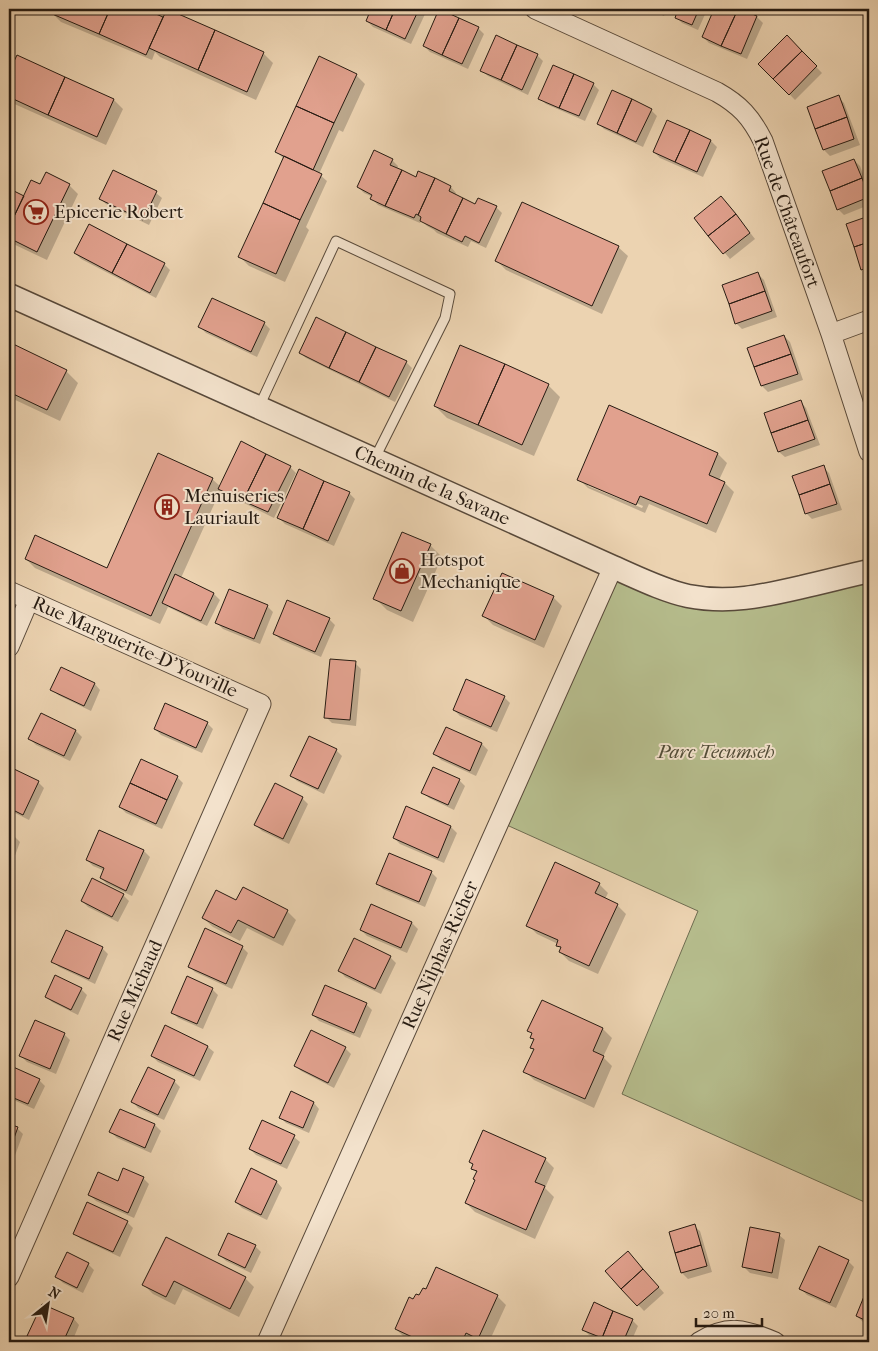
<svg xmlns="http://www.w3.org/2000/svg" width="878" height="1351" viewBox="0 0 878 1351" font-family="'IM FELL French Canon',serif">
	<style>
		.green { fill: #b6bd8d; stroke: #6e6c50 }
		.shadow { fill: #0003; fill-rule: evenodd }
		.building { fill: #e1a18e; stroke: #261b12 }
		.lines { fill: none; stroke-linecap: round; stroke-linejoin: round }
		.service-casing { stroke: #58493a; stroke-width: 11 }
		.minor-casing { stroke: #58493a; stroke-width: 21 }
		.tertiary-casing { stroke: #58493a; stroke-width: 25 }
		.service { stroke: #f3e2cc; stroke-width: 9 }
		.minor { stroke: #f3e2cc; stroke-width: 19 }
		.tertiary { stroke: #f3e2cc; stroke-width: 22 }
		.labels { text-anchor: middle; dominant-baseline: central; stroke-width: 4; stroke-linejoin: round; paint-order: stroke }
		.poi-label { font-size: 19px; fill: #261b12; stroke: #f3e2cc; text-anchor: start }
		.street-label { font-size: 19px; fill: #261b12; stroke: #f3e2cc }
		.park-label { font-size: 19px; font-style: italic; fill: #514c37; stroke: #f3e2cc }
	</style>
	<rect width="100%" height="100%" fill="#ecd3b1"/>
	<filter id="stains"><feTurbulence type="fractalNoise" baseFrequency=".004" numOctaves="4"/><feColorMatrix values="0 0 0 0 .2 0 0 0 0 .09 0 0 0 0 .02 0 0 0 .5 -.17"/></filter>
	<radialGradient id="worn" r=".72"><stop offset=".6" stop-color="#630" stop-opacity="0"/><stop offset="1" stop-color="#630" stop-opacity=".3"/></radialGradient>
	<path class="green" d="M613 567 686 596 869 571V1204L622 1094 698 911 500 822Z"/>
	<path class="shadow" d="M54 9H141L163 19 167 10 264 54 273 63 256 100 160 57 155 52 152 60 61 22 52 13Z
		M350 9H360L358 13Z
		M373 9H422L426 12 411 44 373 27 367 21Z
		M649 9H667L664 16Z
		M673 9H705L707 10 698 30 682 23 676 17 679 11Z
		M715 9H737L757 17 763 23 747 59 709 43 703 37Z
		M478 28 484 34 468 69 430 52 424 46Z
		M787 37 822 73 795 100 760 64Z
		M537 55 543 61 528 95 488 76 482 71Z
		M17 57 114 100 123 109 106 145 10 102 9 101V75Z
		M356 75 365 84 343 132 339 130 319 174 327 181 306 227 309 230 285 282 249 266 240 257 284 159 277 152Z
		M593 84 599 90 585 121 546 104 540 98Z
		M838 97 844 103 860 145 830 156 824 150Z
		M651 110 657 116 643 147 604 129 598 123Z
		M668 121 711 141 717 147 703 177 660 158 654 152Z
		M374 152 392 160 398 166 397 170 416 179 451 187 456 193 455 196 476 205 496 207 502 213 486 248 471 241 468 247 437 233 434 230 427 226 421 220 420 223 378 205 372 199 373 197 364 193 358 187Z
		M854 160 860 166 869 190V205L844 215 838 209Z
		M69 185 78 194 47 260 9 242V190L24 197 41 186Z
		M156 193 162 198 149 225 106 204 100 198Z
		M727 203 755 239 730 259 695 218Z
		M869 218V275H868L862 269 847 225Z
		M618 247 628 256 602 314 506 270 497 261Z
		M75 253 164 264 170 270 156 298 81 259Z
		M758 274 764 280 777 317 742 329 736 323Z
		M264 323 270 329 257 357 206 333 200 327Z
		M784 336 790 342 803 380 768 392 762 386 749 349Z
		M9 343 66 371 78 383 60 421 9 397Z
		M300 353 406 362 412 368 395 402 306 358Z
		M548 385 560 397 534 456 447 418 435 406Z
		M801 402 806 408 820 445 785 457 779 452Z
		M718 454 727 463 719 480 725 483 734 492 716 533 649 504 645 513 588 488 579 479ZM588 483 643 506 642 508 588 486Z
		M290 467 296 473 274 518 226 494 221 489 181 578 214 594 220 600 207 626 168 607 160 624 35 568 26 559 108 569 212 479 221 487Z
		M823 467 829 473 842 510 812 519 807 514 794 477Z
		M349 493 355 499 334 546 285 524 279 518Z
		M430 545 442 557 413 622 387 610 375 598Z
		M553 597 562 606 544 648 493 625 484 616Z
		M267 606 273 612 260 644 223 629 217 623Z
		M329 619 335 625 321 657 281 640 275 634Z
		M355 663 361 669 356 726 332 723 326 717Z
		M95 684 100 690 91 711 58 695 52 689Z
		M504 697 510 703 497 732 460 716 454 710Z
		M41 715 76 731 82 737 70 761 36 745 30 739Z
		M207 723 213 729 202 753 161 735 155 729Z
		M447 728 482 744 488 750 476 776 441 760 435 754Z
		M310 737 336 750 342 756 324 794 297 781 291 775Z
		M14 771 38 782 44 788 29 820 9 810V782Z
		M177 777 183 783 162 829 126 813 120 807Z
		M459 780 465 786 454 810 429 798 423 792Z
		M302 798 308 804 289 844 262 831 256 825Z
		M407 808 451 827 457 833 444 863 400 844 394 838Z
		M100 831 144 851 150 857 132 896 107 884 101 878 105 871 93 866 87 860Z
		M9 834 14 836 20 842 9 872Z
		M431 872 437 878 425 907 383 889 377 883Z
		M599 884 608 893 605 899 617 905 626 914 598 974 569 961 560 952 562 949 558 944 537 934 528 925Z
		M123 895 129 901 118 922 88 907 82 901Z
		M237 902 287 911 296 920 283 946 247 928 240 941 213 927 203 918Z
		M372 906 412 923 418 929 407 953 367 936 361 930Z
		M242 947 248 953 232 989 195 972 189 967Z
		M102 948 108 954 95 984 59 967 53 961Z
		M390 957 396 963 381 994 345 977 340 971Z
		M81 989 87 995 78 1015 52 1002 46 996Z
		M212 989 218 995 203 1029 178 1018 172 1012Z
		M366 1004 372 1010 360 1038 319 1021 313 1015Z
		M603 1029 612 1038 603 1057 612 1066 594 1108 534 1080 525 1071 535 1050 532 1047 535 1041 531 1037 533 1034 529 1030Z
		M64 1034 70 1040 56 1074 27 1062 21 1056Z
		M208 1047 214 1052 200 1081 158 1062 152 1056Z
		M345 1048 351 1054 334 1088 301 1071 295 1065Z
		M12 1068 39 1080 45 1086 34 1109 9 1098V1075Z
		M174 1081 180 1087 164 1120 138 1108 133 1102Z
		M314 1103 319 1109 309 1133 286 1123 280 1117Z
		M120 1110 155 1125 161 1131 151 1153 117 1138 111 1132Z
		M9 1125 17 1128 23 1134 14 1158 9 1156Z
		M294 1137 300 1142 287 1169 256 1155 250 1149Z
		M545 1159 554 1168 545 1188 554 1197 535 1239 475 1212 466 1203 476 1181 477 1173 473 1169 474 1165 470 1162Z
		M143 1178 149 1184 134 1218 96 1201 90 1195Z
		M277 1182 282 1188 267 1220 242 1208 236 1202Z
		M127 1222 133 1228 120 1257 81 1239 75 1234Z
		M694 1226 700 1231 712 1272 688 1279 682 1273Z
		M779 1235 785 1240 778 1279 750 1273 744 1267Z
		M167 1239 245 1278 254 1287 239 1317 183 1289 175 1305 153 1294 144 1285Z
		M255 1246 261 1252 251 1273 226 1261 220 1255Z
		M634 1259 664 1293 644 1311 607 1271Z
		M848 1261 854 1267 836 1308 807 1295 801 1289Z
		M88 1264 94 1270 83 1293 63 1283 57 1277Z
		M869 1288V1325L863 1322 857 1316Z
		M497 1296 506 1305 489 1342H415L405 1338 396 1329 414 1300Z
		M43 1305 74 1319 79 1325 72 1342H36L29 1336Z
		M632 1320 638 1326 631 1342H605L589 1335 583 1329Z"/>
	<path class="building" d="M52 9H110L99 34 50 13Z
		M110 9H144L163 17 146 55 99 34Z
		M167 9 215 30 198 70 149 48Z
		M371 9H395L386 30 366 21Z
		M395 9H419L405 39 386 30Z
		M439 9 459 18 442 55 423 46Z
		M678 9H699L692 25 675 18Z
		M714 9H738L721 46 702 37Z
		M738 9H740L757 16 741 54 721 46Z
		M459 18 479 27 462 64 442 55Z
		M215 30 264 52 247 92 198 70Z
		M496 35 517 45 501 80 480 71Z
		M787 35 802 51 773 79 758 64Z
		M517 45 538 54 522 90 501 80Z
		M802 51 817 66 789 95 773 79Z
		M17 55 65 77 48 115 9 97V72Z
		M319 56 357 74 334 123 296 106Z
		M553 65 574 74 559 108 538 99Z
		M574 74 594 83 579 116 559 108Z
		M65 77 114 99 97 137 48 115Z
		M612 90 632 99 617 133 597 124Z
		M839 95 847 117 815 129 807 107Z
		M632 99 652 109 636 142 617 133Z
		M296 106 334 123 313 170 275 152Z
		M847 117 854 139 823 150 815 129Z
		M667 120 690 130 675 162 653 152Z
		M690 130 711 140 697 172 675 162Z
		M374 150 393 159 390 165 402 170 385 206 370 199 372 195 357 187Z
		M284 156 322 174 300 220 263 203Z
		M854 159 862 178 830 191 822 171Z
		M113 170 157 191 143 220 99 199Z
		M402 170 416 177 418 171 435 178 418 215 416 214 414 218 385 206Z
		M46 172 70 184 37 252 9 238V227L31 180 40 184Z
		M435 178 451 186 449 191 463 198 446 234 420 221 421 217 418 215Z
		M862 178 869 197 837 210 830 191Z
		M10 189 24 196 9 227V191Z
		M721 196 736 214 708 236 694 218Z
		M463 198 475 204 478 198 497 206 479 243 465 236 462 242 446 234Z
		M522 202 619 246 592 306 495 261Z
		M263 203 300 220 276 274 238 257Z
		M736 214 750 233 723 254 708 236Z
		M869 216V242L854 247 846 224Z
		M89 224 127 244 112 273 74 253Z
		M869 242V267L861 270 854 247Z
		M127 244 165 263 150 293 112 273Z
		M758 272 765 291 729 304 722 285Z
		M765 291 772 311 735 324 729 304Z
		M212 298 265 322 251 352 198 327Z
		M316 317 346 332 329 368 299 353Z
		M346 332 376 347 359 382 329 368Z
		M784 335 791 354 754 367 747 348Z
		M9 342 67 370 47 410 9 392Z
		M460 345 505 364 478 425 434 406Z
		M376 347 407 361 389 397 359 382Z
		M791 354 798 374 761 386 754 367Z
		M505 364 549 384 522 445 478 425Z
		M801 400 808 420 771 433 764 413Z
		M609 405 718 453 709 475 725 482 707 524 640 496 636 505 577 480Z
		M808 420 815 439 778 452 771 433Z
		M241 441 266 454 243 501 218 489Z
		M158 453 213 478 151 616 25 559 35 535 107 568Z
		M266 454 291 466 268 512 243 501Z
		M824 465 830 484 799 495 792 476Z
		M299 469 324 481 303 529 277 518Z
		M324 481 350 492 328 541 303 529Z
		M830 484 837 504 805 514 799 495Z
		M402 532 431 544 401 611 373 599Z
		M502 573 554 596 535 640 482 616Z
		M175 574 214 593 201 621 162 603Z
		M229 589 268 605 254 639 215 623Z
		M287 600 330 618 315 652 273 634Z
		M330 659 356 661 350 720 324 718Z
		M61 667 95 683 84 706 50 690Z
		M466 679 505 696 491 727 453 710Z
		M165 703 208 722 196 748 154 729Z
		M41 713 76 730 64 756 28 739Z
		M446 727 482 743 470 771 433 754Z
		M309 736 337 749 318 789 290 776Z
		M141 759 178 776 167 800 130 783Z
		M433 767 460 779 448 805 421 793Z
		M14 769 39 781 23 815 9 808V779Z
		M130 783 167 800 156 824 119 807Z
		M275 783 303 797 283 839 254 825Z
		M406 806 451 826 438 858 393 838Z
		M99 830 144 850 126 891 100 878 104 868 86 860Z
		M389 853 432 871 419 902 376 884Z
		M555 862 600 883 595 893 618 904 589 966 559 952 561 947 556 946 558 940 526 926Z
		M92 878 124 894 112 917 81 901Z
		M243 887 288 910 274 938 238 920 231 933 202 918 216 890 236 900Z
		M371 904 412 922 401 948 360 930Z
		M205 928 243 946 226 984 188 967Z
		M66 930 103 947 89 979 51 962Z
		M354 938 391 956 375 989 338 971Z
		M55 975 82 988 71 1010 45 997Z
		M187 976 213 988 197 1024 171 1013Z
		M325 985 367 1003 354 1033 312 1015Z
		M542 1000 603 1028 593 1051 604 1056 585 1099 523 1072 534 1049 530 1048 534 1039 530 1038 532 1033 527 1031Z
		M35 1020 65 1033 50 1069 19 1056Z
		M165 1025 208 1046 194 1076 151 1056Z
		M311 1030 346 1047 328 1083 294 1066Z
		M11 1066 40 1079 28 1104 9 1096V1072Z
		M148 1067 175 1080 158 1115 131 1102Z
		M291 1091 314 1102 303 1128 279 1118Z
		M120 1109 155 1124 145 1148 109 1132Z
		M262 1120 295 1135 281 1164 249 1149Z
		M9 1124 18 1127 9 1152Z
		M483 1130 546 1158 535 1182 545 1186 526 1230 465 1203 475 1180 473 1179 477 1171 471 1169 473 1164 469 1162Z
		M123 1168 144 1177 128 1213 88 1195 98 1172 118 1181Z
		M251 1168 277 1181 261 1215 235 1202Z
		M87 1202 128 1221 113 1252 73 1234Z
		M695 1224 701 1245 675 1253 669 1232Z
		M750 1227 780 1233 772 1273 742 1267Z
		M228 1233 256 1245 245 1268 218 1255Z
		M166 1237 246 1277 230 1309 174 1281 166 1297 142 1285Z
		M701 1245 707 1266 681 1273 675 1253Z
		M819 1246 849 1260 830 1303 799 1289Z
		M628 1251 643 1269 621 1289 605 1271Z
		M67 1252 89 1263 77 1288 55 1277Z
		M436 1267 498 1295 478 1339 466 1333 462 1342H423L395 1329 409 1297 413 1299 416 1294 419 1295 423 1288 426 1289Z
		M643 1269 659 1287 637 1306 621 1289Z
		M869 1284V1322L856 1316Z
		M594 1302 613 1311 602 1338 582 1330Z
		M42 1304 74 1318 63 1342H41L27 1336Z
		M613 1311 633 1319 623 1342H611L602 1338Z"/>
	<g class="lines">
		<defs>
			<path id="service" d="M259 407 336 241 450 294 445 318 374 460"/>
			<path id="minor" d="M535 9 717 92C740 105 751 117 763 141L831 334 869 452
				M831 334 869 320
				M9 591 261 704 9 1277
				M9 647 29 600
				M267 1342 613 567
				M699 1342C728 1324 745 1329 775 1342"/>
			<g id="tertiary">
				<path id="s1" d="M9 295 613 567C636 577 664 591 688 596 729 604 763 596 802 587 824 582 847 576 869 571"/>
			</g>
		</defs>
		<use href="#service" class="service-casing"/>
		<use href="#minor" class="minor-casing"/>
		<use href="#tertiary" class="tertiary-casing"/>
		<use href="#service" class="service"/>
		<use href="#minor" class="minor"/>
		<use href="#tertiary" class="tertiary"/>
	</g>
	<defs>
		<symbol id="supermarket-ring" viewBox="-11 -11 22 22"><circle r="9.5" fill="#f3e2cc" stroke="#8f2418" stroke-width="1.5"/><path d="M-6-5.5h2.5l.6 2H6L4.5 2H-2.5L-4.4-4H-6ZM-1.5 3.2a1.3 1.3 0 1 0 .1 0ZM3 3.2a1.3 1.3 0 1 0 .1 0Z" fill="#8f2418"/></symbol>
		<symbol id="building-ring" viewBox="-11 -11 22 22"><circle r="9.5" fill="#f3e2cc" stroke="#8f2418" stroke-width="1.5"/><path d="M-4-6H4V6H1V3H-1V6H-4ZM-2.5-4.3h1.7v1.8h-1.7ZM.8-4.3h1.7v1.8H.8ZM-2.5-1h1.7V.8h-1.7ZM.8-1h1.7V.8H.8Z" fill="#8f2418"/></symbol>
		<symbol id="shop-ring" viewBox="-11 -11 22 22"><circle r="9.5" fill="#f3e2cc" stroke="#8f2418" stroke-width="1.5"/><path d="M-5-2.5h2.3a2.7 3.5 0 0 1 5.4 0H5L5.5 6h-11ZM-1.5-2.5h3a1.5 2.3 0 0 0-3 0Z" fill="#8f2418"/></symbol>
	</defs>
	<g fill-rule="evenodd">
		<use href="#supermarket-ring" x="22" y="198" width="28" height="28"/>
		<use href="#building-ring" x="153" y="493" width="28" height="28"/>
		<use href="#shop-ring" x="388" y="557" width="28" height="28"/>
	</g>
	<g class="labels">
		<g class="poi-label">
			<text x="54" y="212">Epicerie Robert</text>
			<text x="184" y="496">Menuiseries<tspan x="184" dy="22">Lauriault</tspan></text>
			<text x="420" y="560">Hotspot<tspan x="420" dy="22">Mechanique</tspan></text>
		</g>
		<g class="street-label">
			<text transform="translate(787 212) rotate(70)">Rue de Châteaufort</text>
			<text stroke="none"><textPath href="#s1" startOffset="464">Chemin de la Savane</textPath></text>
			<text transform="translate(135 647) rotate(24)">Rue Marguerite-D'Youville</text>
			<text transform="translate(440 955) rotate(-66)">Rue Nilphas-Richer</text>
			<text transform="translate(135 991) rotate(-66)">Rue Michaud</text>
		</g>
		<g class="park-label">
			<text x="716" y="752">Parc Tecumseh</text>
		</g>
	</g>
	<rect width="878" height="1351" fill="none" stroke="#ecd3b1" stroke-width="30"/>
	<rect x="10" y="10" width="858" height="1331" fill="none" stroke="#261b12" stroke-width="2.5"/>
	<rect x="15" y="15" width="848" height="1321" fill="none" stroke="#261b12"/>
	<g transform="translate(48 1304) rotate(30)" stroke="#f3e2cc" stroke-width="4" paint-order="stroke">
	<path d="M0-4L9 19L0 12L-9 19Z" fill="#261b12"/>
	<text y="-8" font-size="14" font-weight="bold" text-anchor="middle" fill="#261b12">N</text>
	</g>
	<path d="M696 1318v8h66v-8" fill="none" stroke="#261b12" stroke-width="2.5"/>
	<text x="703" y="1318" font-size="15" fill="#261b12" stroke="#f3e2cc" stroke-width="4" paint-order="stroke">20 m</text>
	<rect width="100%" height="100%" filter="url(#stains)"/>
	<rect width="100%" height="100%" fill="url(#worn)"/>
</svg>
